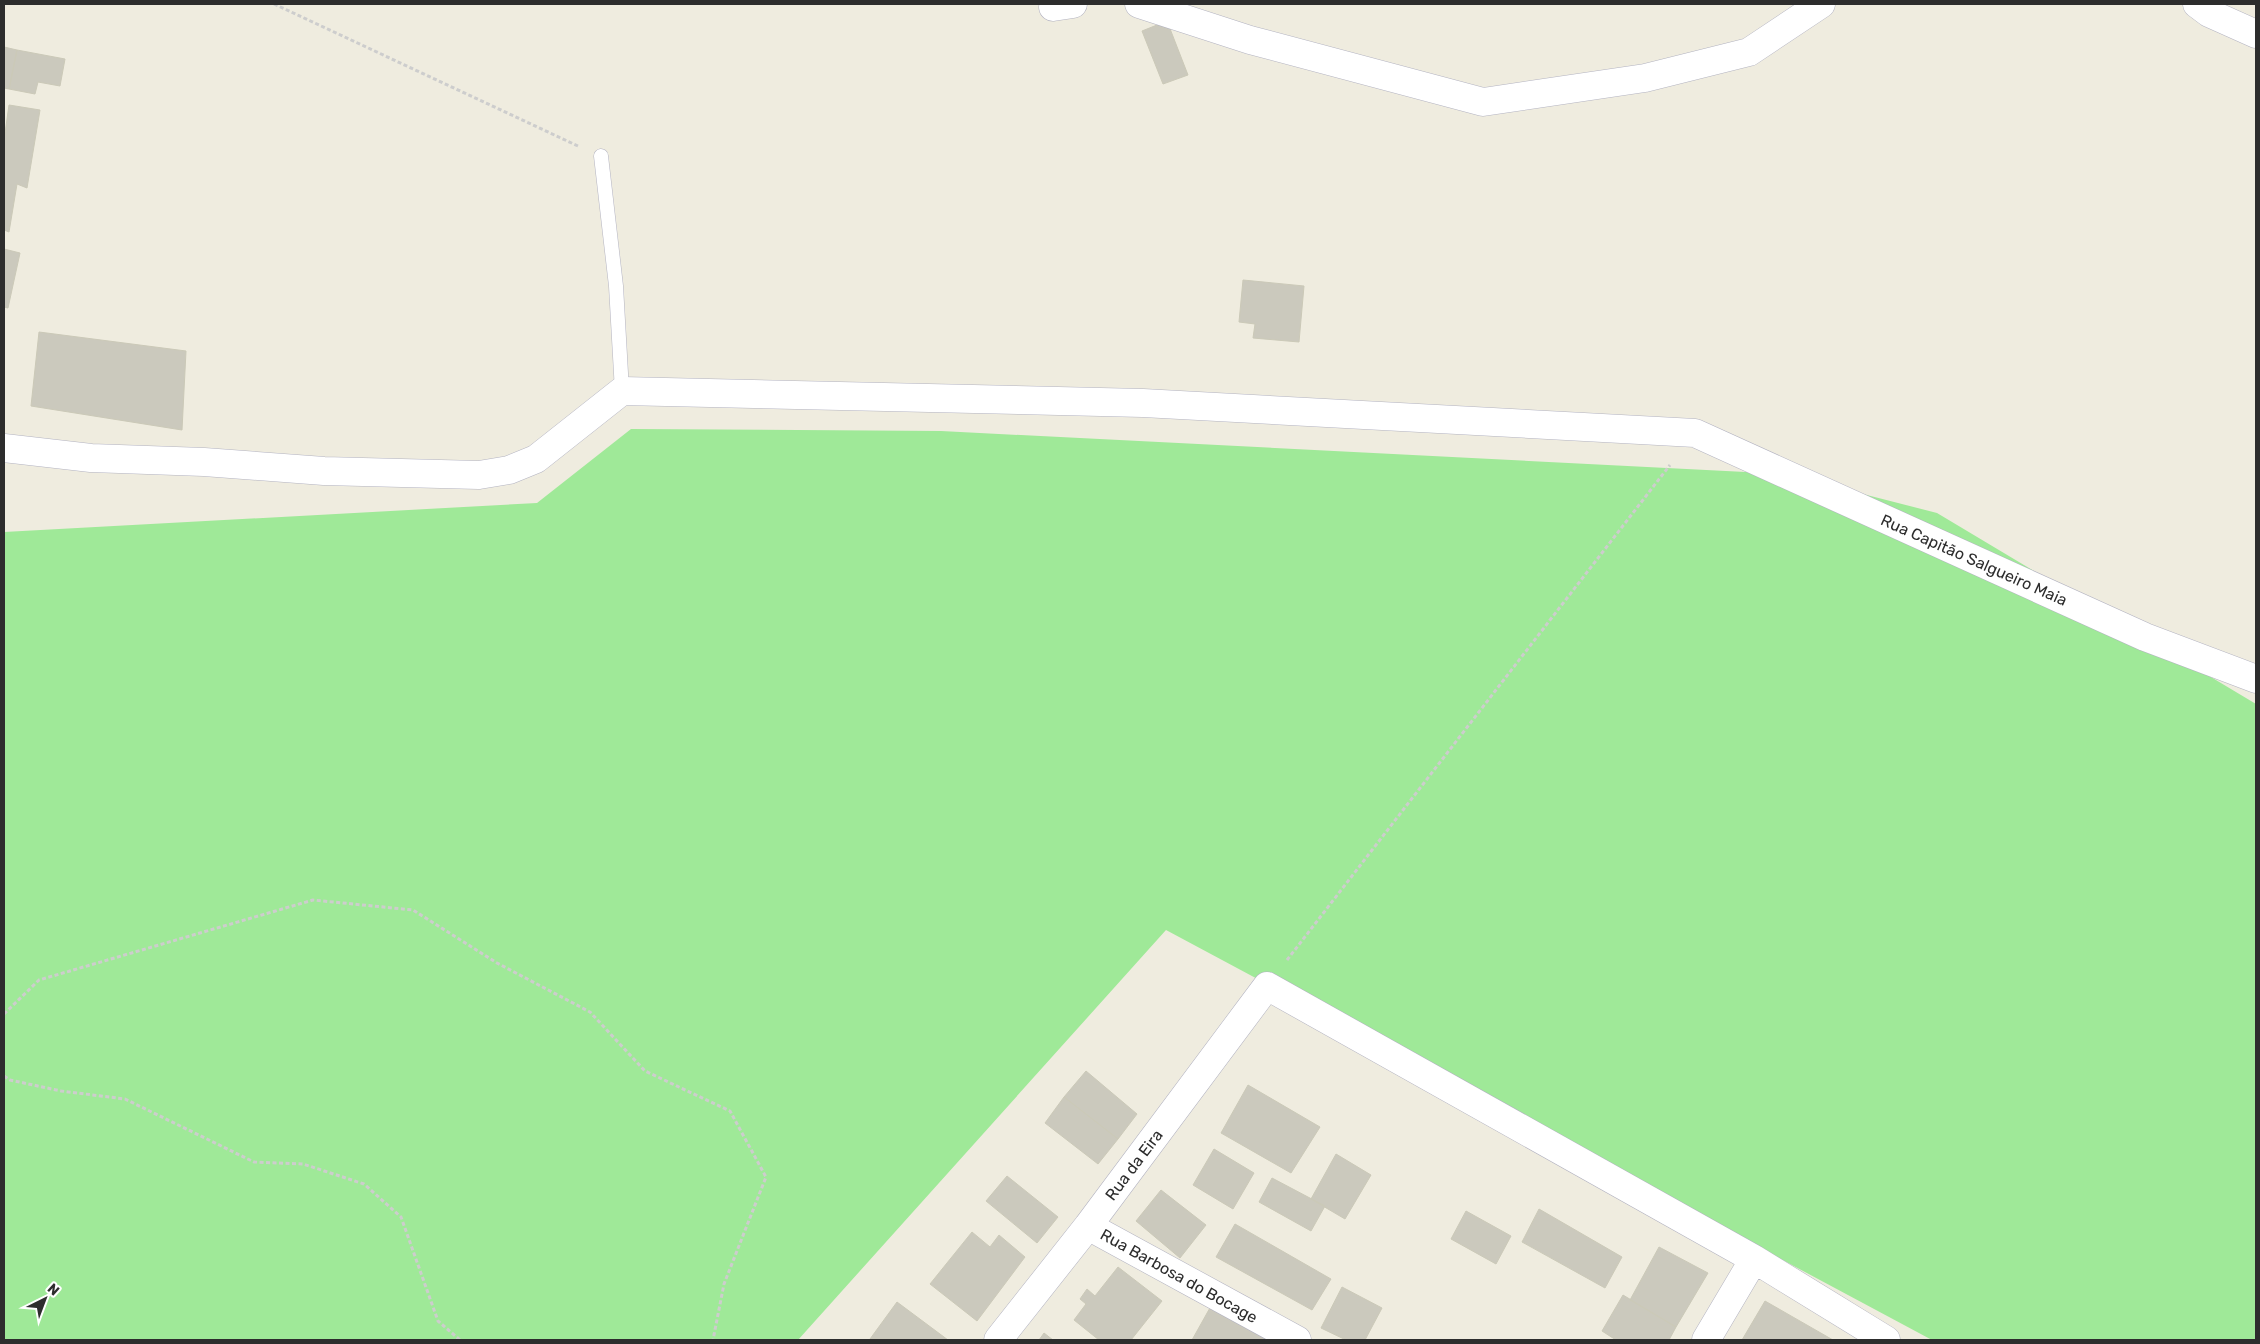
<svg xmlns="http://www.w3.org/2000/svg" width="2260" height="1344" viewBox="0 0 2260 1344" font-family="Rubik,sans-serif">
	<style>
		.green { fill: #9fe998 }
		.building { fill: #cbc9bd; stroke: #cbc9b8 }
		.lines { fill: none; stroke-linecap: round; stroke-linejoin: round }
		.lane-casing { stroke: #b3b3c1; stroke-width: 15 }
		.street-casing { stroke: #b3b3c1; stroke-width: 29 }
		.path { stroke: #cdcdcd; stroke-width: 3; stroke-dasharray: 4 2.5; stroke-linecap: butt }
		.lane { stroke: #fff; stroke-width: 14 }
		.street { stroke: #fff; stroke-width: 28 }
		.labels { text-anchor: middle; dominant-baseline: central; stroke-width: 4.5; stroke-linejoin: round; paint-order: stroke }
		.street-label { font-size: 16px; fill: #2d2d2d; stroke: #fff }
	</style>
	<rect width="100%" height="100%" fill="#efecdf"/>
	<path class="green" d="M631 429 941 431 1785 474 1937 513 2256 704V1340H1932L1166 930 798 1340H4V532L537 503Z"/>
	<path class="building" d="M1167 21 1188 75 1163 84 1142 31Z
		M4 47 17 50 9 89 4 88Z
		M17 50 65 59 60 86 38 82 35 94 9 89Z
		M9 105 40 110 27 188 17 184 9 232 4 230V140Z
		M4 249 20 253 8 308 4 307Z
		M1243 280 1304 286 1299 342 1253 338 1255 324 1239 322Z
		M39 332 186 351 182 430 31 406Z
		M1086 1071 1137 1114 1118 1139 1064 1097Z
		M1248 1085 1320 1127 1291 1173 1221 1133Z
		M1064 1097 1118 1139 1098 1164 1045 1123Z
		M1214 1149 1254 1173 1233 1209 1193 1185Z
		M1336 1154 1371 1175 1345 1219 1311 1199Z
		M1007 1176 1058 1217 1037 1243 986 1201Z
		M1272 1178 1325 1206 1311 1231 1259 1202Z
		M1161 1190 1206 1225 1180 1258 1136 1221Z
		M1539 1209 1622 1257 1605 1288 1522 1242Z
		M1466 1211 1511 1236 1496 1264 1451 1239Z
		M1235 1224 1331 1279 1312 1310 1216 1257Z
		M972 1232 990 1247 999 1235 1025 1257 977 1321 930 1284Z
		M1659 1247 1708 1273 1676 1327 1630 1300Z
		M1118 1267 1162 1301 1131 1340H1099L1074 1320 1086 1304 1080 1299 1087 1289 1095 1296Z
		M1342 1287 1382 1308 1365 1340H1346L1321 1328Z
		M1623 1295 1676 1327 1669 1340H1616L1602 1331Z
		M1765 1301 1833 1340H1742Z
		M897 1302 948 1340 870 1339Z
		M1211 1306 1270 1340H1192Z
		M1044 1333 1053 1340H1039Z"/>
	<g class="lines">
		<defs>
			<path id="lane" d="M601 156 616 286 622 391"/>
			<path id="street" d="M1139 4 1250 40 1483 102 1645 78 1749 52 1821 4
				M2197 4 2209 13 2256 34
				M1053 7 1073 4
				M4 448 91 458 204 462 324 471 479 475 509 470 536 459 622 391 1143 403 1695 433 2145 637 2256 679
				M1088 1226 1297 1340
				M998 1340 1088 1226 1267 986 1754 1259 1886 1340
				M1706 1340 1754 1259"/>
		</defs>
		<use href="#lane" class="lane-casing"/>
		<use href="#street" class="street-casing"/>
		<path class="path" d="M274 4 578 146
			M1287 960 1670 465
			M4 1014 39 980 313 900 413 910 497 963 590 1012 645 1071 730 1111 766 1177 724 1284 713 1340
			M4 1076 10 1080 61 1091 125 1099 254 1162 303 1164 364 1184 401 1217 438 1321 460 1340"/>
		<use href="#lane" class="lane"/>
		<use href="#street" class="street"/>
	</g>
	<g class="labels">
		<g class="street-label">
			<text transform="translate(1974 560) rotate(24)">Rua Capitão Salgueiro Maia</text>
			<text transform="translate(1134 1165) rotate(-53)">Rua da Eira</text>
			<text transform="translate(1179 1276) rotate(29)">Rua Barbosa do Bocage</text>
		</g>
	</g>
	<rect width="2260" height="1344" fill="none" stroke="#2d2d2d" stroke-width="10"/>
	<g transform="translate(45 1299) rotate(42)" stroke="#ffffff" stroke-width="4" paint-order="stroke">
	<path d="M0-4L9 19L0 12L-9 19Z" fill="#2d2d2d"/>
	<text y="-8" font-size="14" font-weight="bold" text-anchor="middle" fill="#2d2d2d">N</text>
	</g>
</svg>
